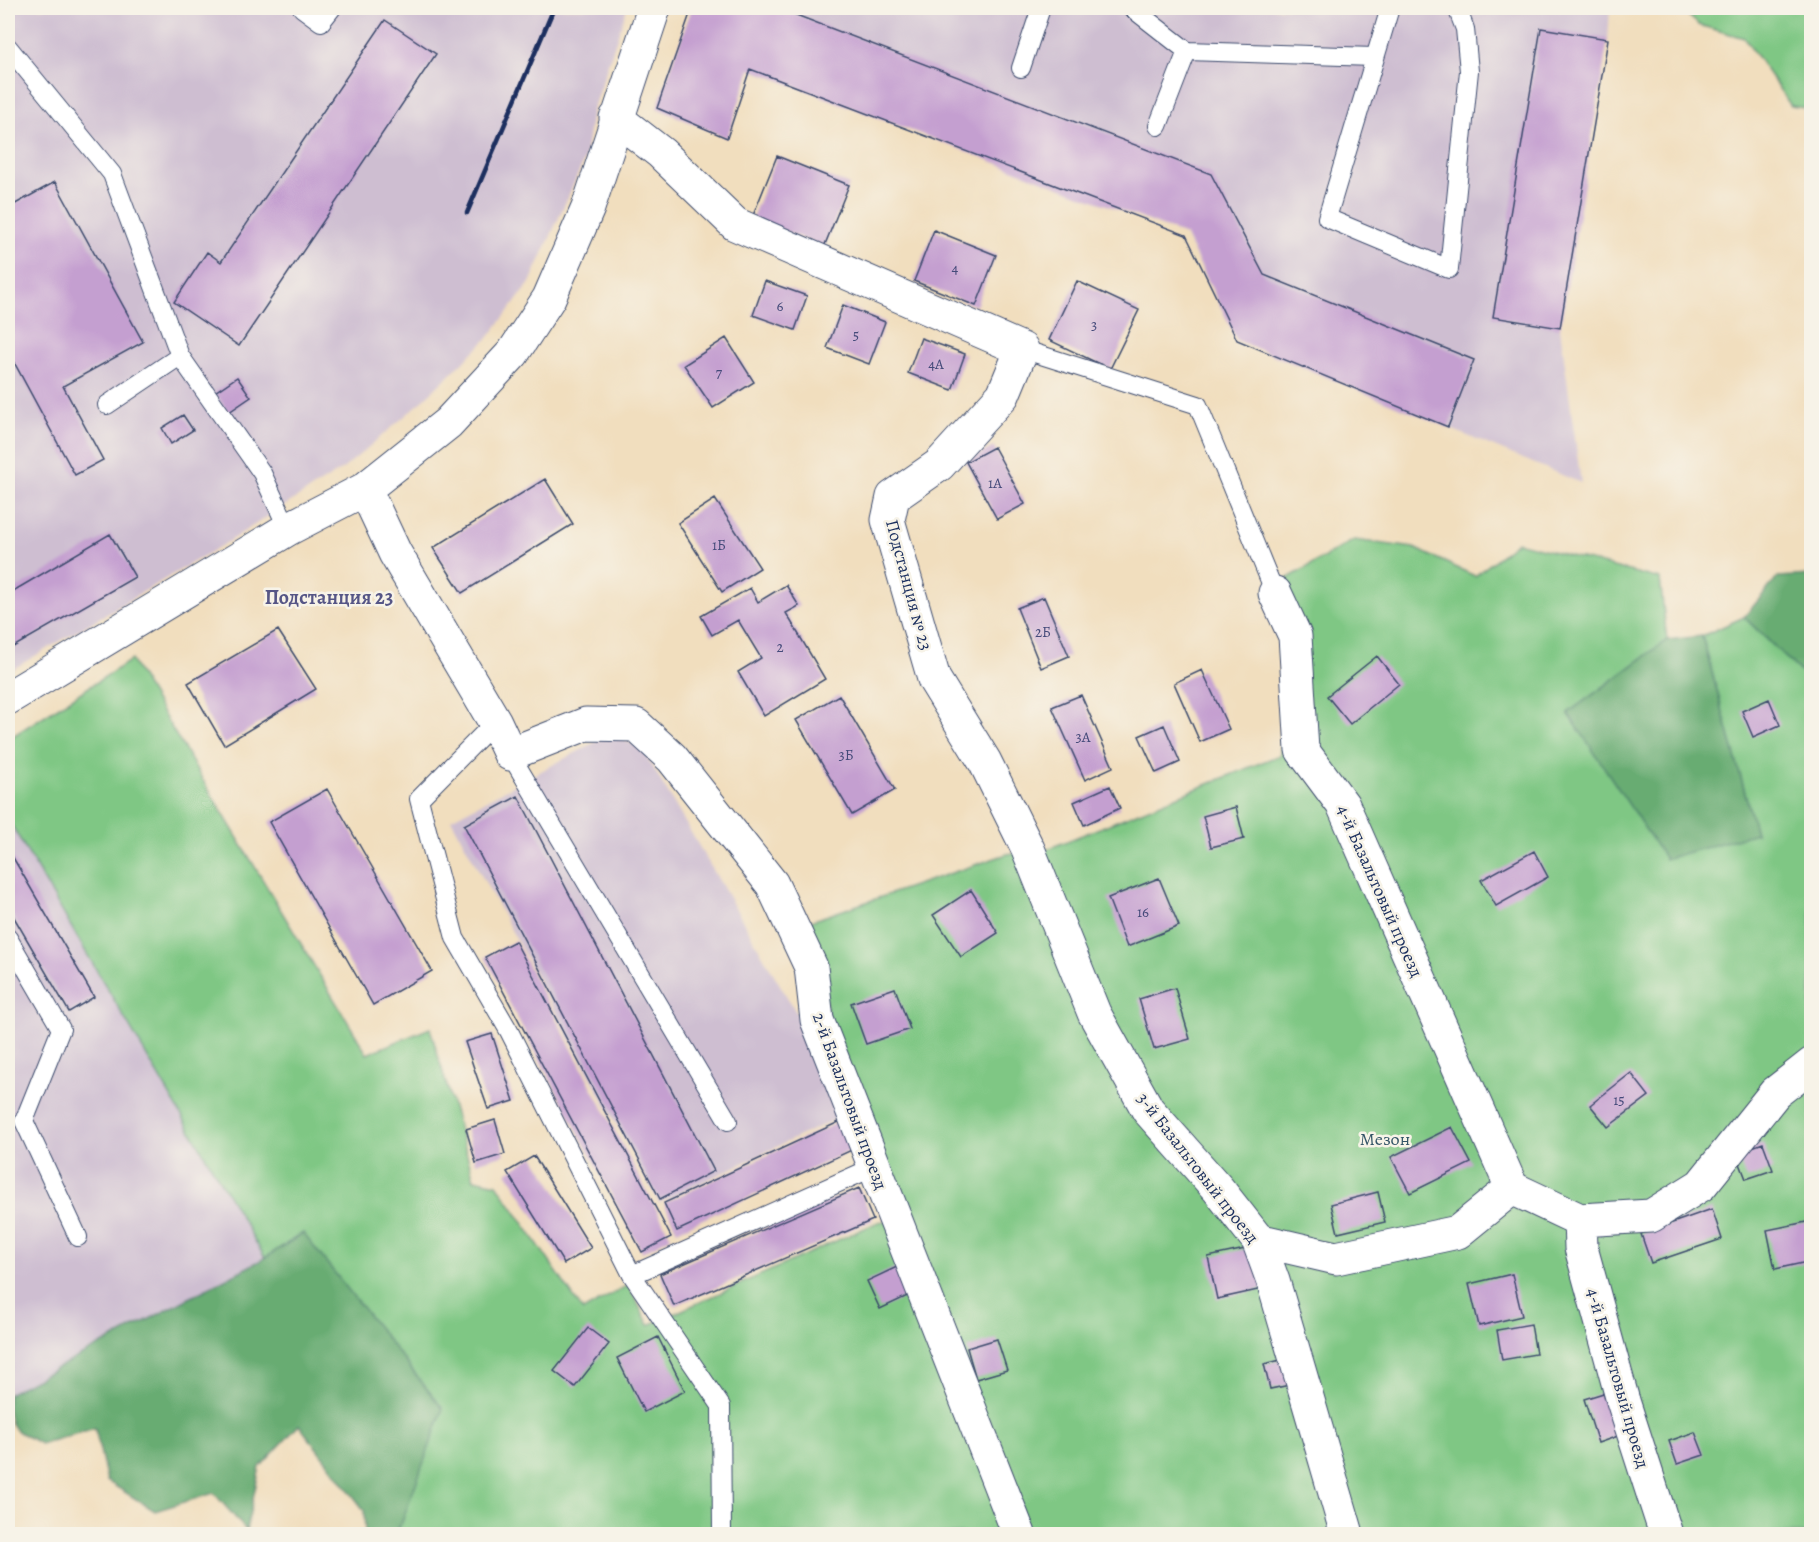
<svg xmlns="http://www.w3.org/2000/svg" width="1819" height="1542" viewBox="0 0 1819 1542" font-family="Alegreya,serif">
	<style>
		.industrial { fill: #cebed1 }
		.green { fill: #7fc784; stroke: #4d7b71; stroke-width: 1.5 }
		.forest { fill: #67ac72; stroke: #416e68; stroke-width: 1.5 }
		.building { fill: #c49fd0 }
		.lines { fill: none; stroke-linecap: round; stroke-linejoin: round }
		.lane-casing { stroke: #3b496c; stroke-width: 20 }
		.street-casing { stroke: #3b496c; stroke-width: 35 }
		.lane { stroke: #fff; stroke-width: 18 }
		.street { stroke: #fff; stroke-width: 33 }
		.rail { stroke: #1b2f5e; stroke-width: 4.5 }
		.labels { text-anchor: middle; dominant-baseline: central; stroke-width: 5; stroke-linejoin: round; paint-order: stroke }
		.number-label { font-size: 15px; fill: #454b7a }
		.street-label { font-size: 18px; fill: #1b2f5e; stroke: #f7f3e8 }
		.park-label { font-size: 18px; fill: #345568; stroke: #f7f3e8 }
		.neighbourhood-label { font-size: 20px; font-weight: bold; fill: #565686; stroke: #f7f3e8 }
	</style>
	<rect width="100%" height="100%" fill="#f7f3e8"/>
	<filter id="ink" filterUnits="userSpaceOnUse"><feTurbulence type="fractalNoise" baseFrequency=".0167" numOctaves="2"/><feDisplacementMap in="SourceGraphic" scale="12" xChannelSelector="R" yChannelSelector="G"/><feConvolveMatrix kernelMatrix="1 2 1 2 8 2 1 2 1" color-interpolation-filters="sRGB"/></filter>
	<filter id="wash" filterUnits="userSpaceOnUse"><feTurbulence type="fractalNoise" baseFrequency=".008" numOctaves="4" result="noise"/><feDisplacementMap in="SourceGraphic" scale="24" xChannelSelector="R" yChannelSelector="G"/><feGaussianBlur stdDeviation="1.35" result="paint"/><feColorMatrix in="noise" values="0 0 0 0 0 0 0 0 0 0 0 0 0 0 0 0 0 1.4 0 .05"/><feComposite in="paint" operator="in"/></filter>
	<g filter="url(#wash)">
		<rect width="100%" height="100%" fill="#f1debe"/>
		<path class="industrial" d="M8 8H627L592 111 585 158 530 283 488 338 419 404 344 468 229 541 8 672Z
			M692 8H1610L1608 39 1560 328 1581 483 1237 340 1185 235 750 69 727 138 657 108Z
			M609 735 641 747 807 1031 844 1115 659 1203 451 819Z
			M8 819 265 1258 8 1394Z"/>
		<path class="green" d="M1680 8H1811V109L1791 106 1744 38 1699 25Z
			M1354 540 1414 548 1475 576 1517 542 1660 579 1667 640 1568 713 1756 833 1702 636 1744 617 1811 682V1534H395L402 1522 415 1480 303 1233 265 1258 8 819V739L131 660 367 1054 430 1028 474 1179 497 1184 583 1311 628 1285 649 1325 878 1222 907 1217 829 1019 808 922 1007 854 1050 848 1280 755 1286 649 1264 592Z"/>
		<path class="forest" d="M1811 575H1812L1811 682 1744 617 1778 577Z
			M1702 636 1756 833 1665 859 1568 713 1667 640Z
			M303 1233 443 1409 402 1522 395 1534H365L364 1510 299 1425 260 1467 246 1530 214 1493 155 1511 107 1481 95 1428 41 1444C11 1428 7 1430 8 1394L265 1258Z"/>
		<g id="blocks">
			<path class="building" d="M692 8H778L1211 174 1264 275 1474 360 1448 427 1237 340 1186 235 750 69 727 138 657 108Z
				M385 20 436 54 239 346 174 302 207 252 221 262Z
				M1541 28 1608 39 1560 328 1493 317Z
				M777 156 849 185 824 247 752 218Z
				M55 182 143 342 63 386 103 460 75 475 8 351V208Z
				M934 230 996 255 976 306 914 281Z
				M765 281 807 296 795 330 753 315Z
				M1077 281 1139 310 1110 369 1049 340Z
				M843 305 885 322 869 364 827 348Z
				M726 338 754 382 713 408 684 365Z
				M921 338 965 354 952 390 908 373Z
				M237 377 251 397 229 412 215 392Z
				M183 415 193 430 171 444 162 428Z
				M994 447 1025 504 997 519 966 462Z
				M545 479 573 524 462 593 433 548Z
				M715 499 760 568 722 592 678 523Z
				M110 534 135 577 8 650V594Z
				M786 585 799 606 786 613 825 679 764 716 738 672 761 658 738 620 712 635 701 616 750 588 758 602Z
				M1044 597 1069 656 1041 668 1017 608Z
				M278 630 316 689 224 745 188 683Z
				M1377 656 1399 684 1350 724 1327 696Z
				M1202 670 1229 729 1200 742 1174 683Z
				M839 695 895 790 852 815 796 720Z
				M1081 695 1113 767 1085 780 1052 707Z
				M1769 699 1780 725 1753 737 1742 711Z
				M1164 725 1180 762 1156 773 1139 736Z
				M1110 786 1120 808 1084 825 1074 802Z
				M327 789 432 971 373 1005 269 822Z
				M518 796 714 1171 660 1199 464 825Z
				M1236 807 1244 839 1211 847 1203 816Z
				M8 849 94 997 69 1012 8 907Z
				M1534 851 1548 877 1496 906 1481 880Z
				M1159 878 1179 926 1127 947 1108 898Z
				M971 890 998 933 961 957 933 915Z
				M515 941 671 1237 642 1252 485 957Z
				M895 988 910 1029 866 1044 851 1003Z
				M1175 988 1190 1039 1154 1049 1139 999Z
				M492 1034 514 1101 488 1109 465 1042Z
				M1631 1073 1649 1096 1608 1127 1590 1105Z
				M495 1120 505 1154 476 1163 466 1129Z
				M841 1121 854 1149 677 1231 664 1203Z
				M1452 1127 1471 1163 1410 1193 1391 1157Z
				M1763 1143 1773 1170 1746 1179 1736 1153Z
				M534 1156 591 1248 564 1264 507 1172Z
				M859 1188 873 1220 674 1306 660 1274Z
				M1378 1192 1385 1222 1338 1233 1331 1204Z
				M1712 1209 1722 1239 1651 1263 1641 1234Z
				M1811 1221 1812 1261 1775 1269 1767 1230Z
				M1259 1246 1267 1288 1217 1299 1208 1257Z
				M899 1266 912 1294 880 1309 867 1281Z
				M1512 1274 1522 1316 1479 1326 1469 1284Z
				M1531 1324 1536 1354 1502 1360 1497 1330Z
				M588 1328 609 1344 575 1387 554 1371Z
				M658 1337 685 1391 644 1412 617 1358Z
				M997 1339 1007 1370 976 1379 967 1348Z
				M1293 1357 1300 1383 1270 1389 1264 1364Z
				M1610 1391 1624 1434 1598 1443 1584 1399Z
				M1695 1432 1704 1455 1677 1464 1669 1441Z"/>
		</g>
	</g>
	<g filter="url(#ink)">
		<use href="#blocks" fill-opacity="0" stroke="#3b496c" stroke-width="1.5"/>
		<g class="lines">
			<defs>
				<path id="lane" d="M302 8 321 22 332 8
					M1132 8 1187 51
					M1390 8 1327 218 1449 269 1469 71 1465 29 1457 8
					M8 47 112 174 180 356 262 473 288 529
					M1021 68 1041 8
					M1158 126 1187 51 1374 57
					M1022 349 1198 405 1275 593
					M107 405 180 356
					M495 722 419 799 455 938 509 1031 632 1275 721 1406 722 1534
					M510 754 728 1121
					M8 938 61 1029 24 1121 78 1237
					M632 1275 874 1167"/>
				<path id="street" d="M616 118 661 153 735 224 1022 349 1003 395 939 465 893 497 888 520 934 679 985 762 1028 849 1094 1013 1148 1110 1218 1189 1258 1240 1273 1281 1347 1534
					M365 489 395 553 495 722 510 754 586 724 636 725 672 758 772 884 811 967 817 1020 1019 1534
					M1275 593 1295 636 1302 750 1343 805 1512 1188
					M8 698 288 529 365 489 448 423 513 353 549 298 588 208 654 8
					M1580 1220 1581 1248 1623 1401 1666 1534
					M1258 1240 1336 1258 1458 1232 1512 1188 1580 1220 1651 1216 1701 1185 1775 1093 1812 1064"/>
			</defs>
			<use href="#lane" class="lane-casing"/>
			<use href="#street" class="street-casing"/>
			<use href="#lane" class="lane"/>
			<use href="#street" class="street"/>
			<path class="rail" d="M467 213 554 8"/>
		</g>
	</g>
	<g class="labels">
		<g class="number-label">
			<text x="955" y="268">4</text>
			<text x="780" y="306">6</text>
			<text x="1094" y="325">3</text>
			<text x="856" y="335">5</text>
			<text x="936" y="364">4А</text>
			<text x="719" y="373">7</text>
			<text x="995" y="483">1А</text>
			<text x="719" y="545">1Б</text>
			<text x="1043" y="632">2Б</text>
			<text x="780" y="647">2</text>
			<text x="1083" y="737">3А</text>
			<text x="846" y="755">3Б</text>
			<text x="1143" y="912">16</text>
			<text x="1619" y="1100">15</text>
		</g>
		<g class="street-label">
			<text transform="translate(909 585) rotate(75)">Подстанция № 23</text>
			<text transform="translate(1380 891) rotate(66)">4-й Базальтовый проезд</text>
			<text transform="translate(850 1101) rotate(70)">2-й Базальтовый проезд</text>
			<text transform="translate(1198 1168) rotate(52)">3-й Базальтовый проезд</text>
			<text transform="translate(1618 1378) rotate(74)">4-й Базальтовый проезд</text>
		</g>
		<g class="park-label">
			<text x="1385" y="1139">Мезон</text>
		</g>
		<g class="neighbourhood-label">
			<text x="329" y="597">Подстанция 23</text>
		</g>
	</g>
	<rect width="1819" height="1542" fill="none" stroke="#f7f3e8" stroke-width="30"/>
</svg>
